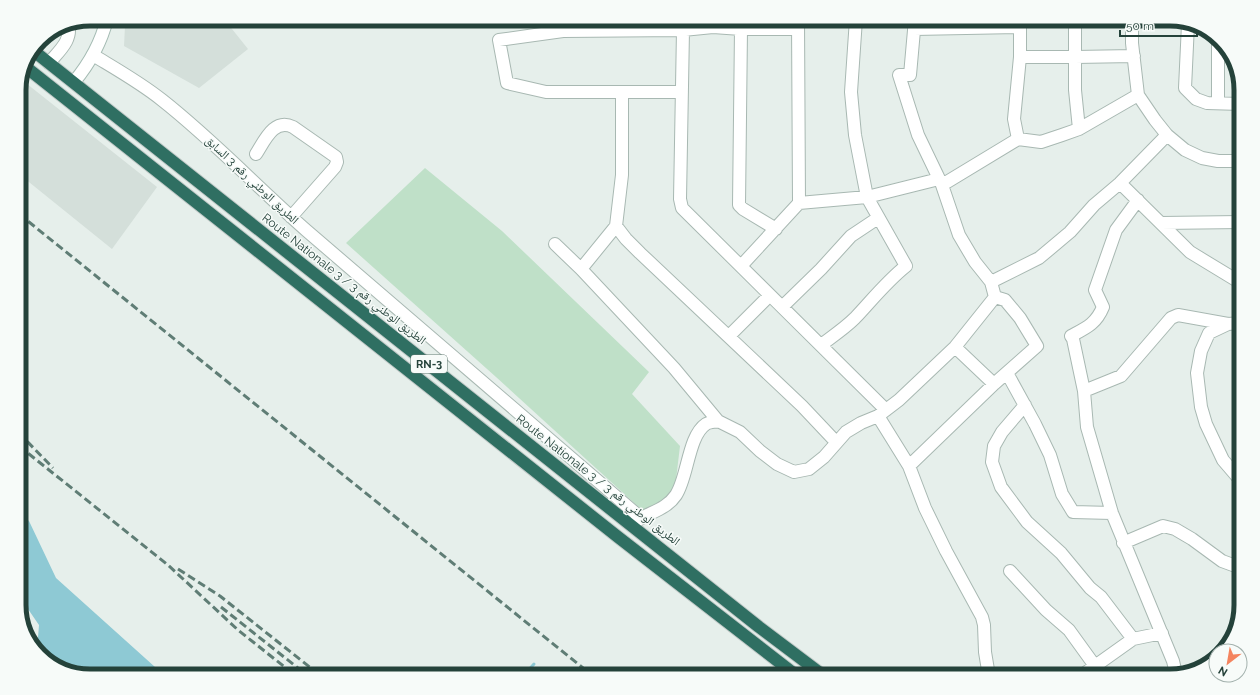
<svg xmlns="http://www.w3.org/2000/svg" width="1260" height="695" viewBox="0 0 1260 695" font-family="Raleway,'Noto Naskh Arabic',sans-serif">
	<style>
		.built { fill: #d4dfda }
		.green { fill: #bfe0c8 }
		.water { fill: #8ec9d4 }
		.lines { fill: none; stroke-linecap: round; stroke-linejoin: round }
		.stream { stroke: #8ec9d4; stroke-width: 3 }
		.street-casing { stroke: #a8b8b2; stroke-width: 14 }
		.secondary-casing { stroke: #a4bbb3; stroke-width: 14 }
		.highway-casing { stroke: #c2cac8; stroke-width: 14 }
		.street { stroke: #fff; stroke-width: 12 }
		.secondary { stroke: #fff; stroke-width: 12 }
		.highway { stroke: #2f6f62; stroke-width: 12 }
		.rail { stroke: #5f7d75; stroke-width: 3; stroke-dasharray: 8 4; stroke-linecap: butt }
		.labels { text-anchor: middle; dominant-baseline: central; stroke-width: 3; stroke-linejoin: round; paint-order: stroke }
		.shield { fill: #f7fbf9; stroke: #637a73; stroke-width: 1 }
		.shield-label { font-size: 11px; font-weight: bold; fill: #24423a }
		.street-label { font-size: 12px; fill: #24423a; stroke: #f7fbf9 }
		.rim { fill: none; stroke: #24423a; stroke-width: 5 }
	</style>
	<rect width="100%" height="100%" fill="#e6efeb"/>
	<path class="built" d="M128 19H224L248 49 199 88 124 46 125 26Z
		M22 80 157 187 112 249 19 174V86Z"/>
	<path class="green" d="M425 168 502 231 649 372 632 394 680 446 675 488 662 505 644 512 496 377 346 243Z"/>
	<path class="water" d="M19 513 29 521 56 578 165 676H90L55 667 37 650 39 625 19 596Z"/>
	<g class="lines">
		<path class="stream" d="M523 676 534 664"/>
		<defs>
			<path id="street" d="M798 19 799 203
				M915 19 910 75H899L918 135 942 185 959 235 975 262 991 282 995 297
				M1075 19V90L1079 129
				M1132 19V43L1138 95 1155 120 1167 135 1185 150 1202 158 1218 161H1241
				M1188 24 1185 88 1196 99 1207 103 1241 104
				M741 29 739 205 743 209 776 229
				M914 29 1020 27
				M683 30 713 27 741 29H798
				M93 55C116 69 141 83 162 100 213 140 258 188 307 231 418 327 529 423 641 518
				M1020 57H1075L1134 56
				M49 63C59 51 73 40 68 23
				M682 92H546L507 83 499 40 563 31 683 30 680 199 682 208 886 410
				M1218 103V42
				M1018 139 1014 119 1020 57V19
				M256 154C265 140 274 118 293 127L336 157 337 162 335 167 291 217
				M1120 183 1190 252 1241 283
				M942 185 1018 139 1041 142 1062 135 1079 129 1138 95
				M1138 200 1116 230 1095 290 1103 307C1096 324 1086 328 1071 336L1073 339 1084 391 1087 427 1112 513 1173 661 1176 674
				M1161 223 1241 222
				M616 226 626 239 640 253 802 406 836 442
				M555 244 581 269 674 368 718 421 740 432 760 451 777 464 794 472 809 469 824 457 846 432 861 423 878 416 899 400 955 347 995 297
				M741 266 799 203 867 197 939 179
				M581 269 616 226 622 175V93
				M991 282 1039 258 1070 232 1094 205 1120 183 1167 135
				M782 307 821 269 851 236 878 218
				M1241 323 1228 324 1209 333 1201 351 1197 373 1201 407 1206 424 1223 460 1241 481
				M729 336 770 295
				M821 345C833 336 845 328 855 318 872 300 887 281 906 266L867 197 855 135 851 92 856 19
				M955 347 994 384
				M1007 373 1035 424 1050 455 1062 494 1073 512 1112 513
				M1084 391 1121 376 1171 318 1178 315 1228 324
				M1025 405 1002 432 994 446 992 462 1001 487 1027 522 1061 553 1090 588 1101 597 1133 639 1162 633
				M878 416 909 466 925 508 946 551 982 617 984 625 985 652 989 676
				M909 466 994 384 1037 346 1020 318 1005 300 995 297
				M635 522C649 512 666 510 676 495 688 477 688 436 706 424 709 422 715 422 718 421
				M1123 543 1163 526 1175 529 1192 539 1222 561 1241 568
				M1010 571 1046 610 1069 630 1095 666
				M1081 676 1133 639"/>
			<path id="secondary" d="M74 82C89 64 101 43 107 19"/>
			<path id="highway" d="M35 52 759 627 824 676
				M27 68 618 537 797 676"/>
		</defs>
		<use href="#street" class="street-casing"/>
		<use href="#secondary" class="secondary-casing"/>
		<use href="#highway" class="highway-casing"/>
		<use href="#street" class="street"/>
		<use href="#secondary" class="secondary"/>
		<use href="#highway" class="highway"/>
		<path class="rail" d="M19 214 593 676
			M19 433 53 468
			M19 446 168 565 238 630 296 676
			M178 569 220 596 321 676
			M221 607 308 676"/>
	</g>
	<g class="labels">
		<rect class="shield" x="411" y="355" width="36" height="18" rx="3"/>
		<g class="shield-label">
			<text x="429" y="364">RN-3</text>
		</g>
		<g class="street-label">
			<text transform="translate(252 180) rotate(43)">الطريق الوطني رقم 3 السابق</text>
			<text transform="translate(344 279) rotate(38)">Route Nationale 3 / الطريق الوطني رقم 3</text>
			<text transform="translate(598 480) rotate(38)">Route Nationale 3 / الطريق الوطني رقم 3</text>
		</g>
	</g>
	<path d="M0 0H1260V695H0ZM90 26H1170A64 64 0 0 1 1234 90V605A64 64 0 0 1 1170 669H90A64 64 0 0 1 26 605V90A64 64 0 0 1 90 26Z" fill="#f7fbf9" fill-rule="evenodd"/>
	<path class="rim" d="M90 26H1170A64 64 0 0 1 1234 90V605A64 64 0 0 1 1170 669H90A64 64 0 0 1 26 605V90A64 64 0 0 1 90 26Z"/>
	<g transform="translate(1228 663) rotate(211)"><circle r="19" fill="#f7fbf9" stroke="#a3b1ad"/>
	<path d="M0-3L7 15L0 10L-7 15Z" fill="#f4845f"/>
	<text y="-6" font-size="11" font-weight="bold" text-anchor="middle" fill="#24423a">N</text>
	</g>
	<path d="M1120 30v6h77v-6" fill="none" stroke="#24423a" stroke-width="2"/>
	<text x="1126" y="30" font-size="12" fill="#24423a" stroke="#f7fbf9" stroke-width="3" paint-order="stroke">50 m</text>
</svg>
